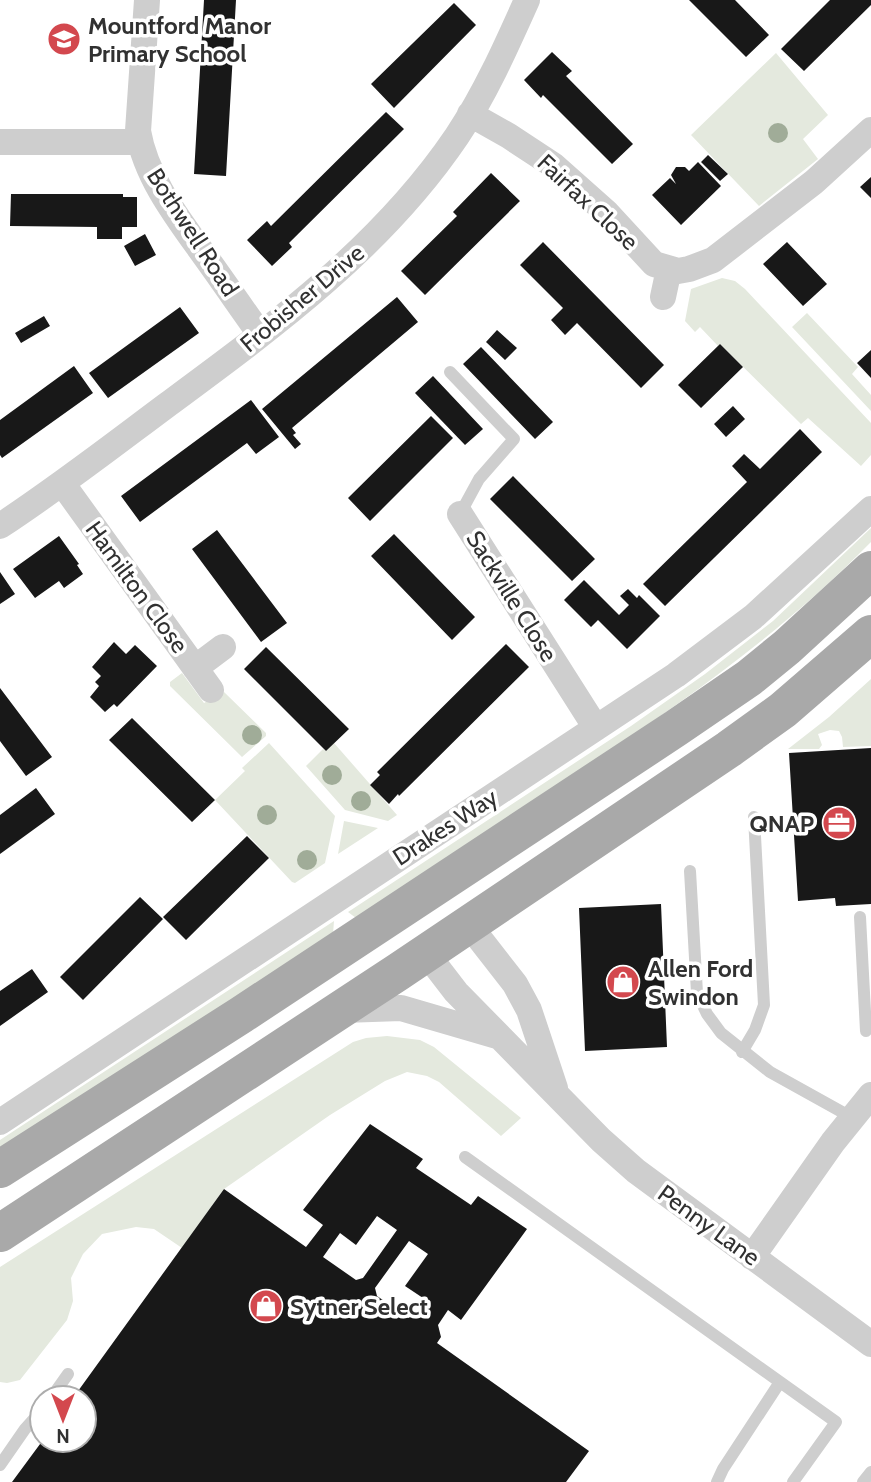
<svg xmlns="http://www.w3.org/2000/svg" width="871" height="1482" viewBox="0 0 871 1482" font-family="Cabin,sans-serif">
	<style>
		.green { fill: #e4e9de }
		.building { fill: #181818; fill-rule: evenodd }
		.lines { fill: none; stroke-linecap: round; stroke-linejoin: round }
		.service { stroke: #cecece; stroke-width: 12 }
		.minor { stroke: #cecece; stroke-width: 26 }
		.primary { stroke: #a9a9a9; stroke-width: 38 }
		.tree { fill: #a0ac98 }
		.labels { text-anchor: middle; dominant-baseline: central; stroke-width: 7; stroke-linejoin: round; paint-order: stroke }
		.poi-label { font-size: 24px; font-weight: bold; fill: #313131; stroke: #fff; text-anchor: start }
		.street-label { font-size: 24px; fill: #313131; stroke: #fff }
	</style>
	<rect width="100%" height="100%" fill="#fff"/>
	<path class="green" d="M776 53 828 115 803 139 818 159 759 206 691 135Z
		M722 278 735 281 745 289 871 423V455L861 466 808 418 801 424 720 344 718 346 700 327 695 332 685 321 691 289Z
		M807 313 858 367 852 374 871 395V411L792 327Z
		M871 528V542C777 638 676 707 565 780 495 826 426 872 356 918L348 912 631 726 705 674 773 621Z
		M182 673 204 703 224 692 266 733V736L242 757 170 686V682Z
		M871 679V746L843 747 842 737 839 731 830 730 818 734 822 745 819 749H788L829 717Z
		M269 743 335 816 325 863 295 883 292 882 215 800 245 771 242 768Z
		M334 743 397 815 388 821 345 810 306 766 323 749 326 751Z
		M344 821 378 828 338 854Z
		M334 921 333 934 0 1151V1140Z
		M387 1036 420 1040 434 1047 521 1118 501 1136 439 1082 427 1076 407 1072 385 1081 330 1115 224 1189 182 1248 154 1229 136 1227 102 1234 83 1254 71 1278 73 1301 67 1320 20 1380 7 1383 0 1382V1267L353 1042 366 1038Z"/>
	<path class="building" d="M204 0H236L226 176 194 174Z
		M689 0H735L769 35 746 57Z
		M830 0H871V5L804 71 781 49Z
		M454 3 476 25 394 108 371 84Z
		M552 52 572 71 566 76 633 144 612 164 543 95 541 98 524 80Z
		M386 112 404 129 289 243 292 247 272 266 247 240 267 221 271 226Z
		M708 155 728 174 720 181 701 162Z
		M698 162 721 186 681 225 652 195 670 178 676 184 671 175 676 167H685L689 171Z
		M491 173 520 201 425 295 401 271 457 216 453 212Z
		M871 177V198L860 187Z
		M11 194H123V197H137V227H122V239H97V227L10 226Z
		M145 234 156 255 135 266 124 246Z
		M543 242 664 365 641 388 577 323 565 335 551 320 563 308 520 265Z
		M787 242 827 284 803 306 763 264Z
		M397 297 418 322 292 428 296 433 293 435 301 444 295 449 262 409Z
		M180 307 199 333 108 398 89 373Z
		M44 316 50 326 21 343 15 333Z
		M497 330 517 348 505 360 486 342Z
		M720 344 743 367 701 408 678 385Z
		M481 347 553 422 535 439 463 364Z
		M871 350V378L857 363Z
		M74 366 93 393 2 458 0 455V420Z
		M433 376 483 429 465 445 415 393Z
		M251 400 279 437 256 454 247 443 140 522 121 496Z
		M733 406 745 419 726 437 714 424Z
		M431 416 453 438 370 521 348 498Z
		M800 429 822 452 665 606 643 584 747 482 732 466 744 454 760 469Z
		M513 476 595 559 572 581 490 499Z
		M217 530 287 623 261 642 192 549Z
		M394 534 475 617 452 640 371 556Z
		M59 536 79 564 77 565 83 574 64 588 59 581 35 598 13 569Z
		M0 572 15 594 0 604Z
		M584 580 619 615 629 605 620 596 628 589 637 598 639 595 660 616 627 649 598 620 591 627 564 600Z
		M114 642 126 654 135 645 157 666 117 707 114 704 105 712 90 697 99 686 95 682 101 676 92 667Z
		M506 644 529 667 399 796 398 794 389 804 370 785 380 775 377 772Z
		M266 647 349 729 326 751 244 669Z
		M0 688 52 757 26 776 0 741Z
		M132 718 215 800 192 822 109 740Z
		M871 748V904L836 906 835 898 798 901 789 753Z
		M36 788 55 814 0 854V815Z
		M247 836 269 858 186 940 163 917Z
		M140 897 163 919 83 1000 60 977Z
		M661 904 667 1047 585 1051 579 908Z
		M32 969 48 992 0 1026V991Z
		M370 1124 423 1159 416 1168 471 1205 478 1196 527 1229 461 1320 448 1310 438 1325 441 1337 437 1343 589 1451 566 1482H12L43 1440H84V1398H73L224 1189 306 1247 323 1225 303 1210ZM377 1216 397 1230 363 1278 356 1280 323 1257 340 1233 356 1245ZM409 1241 428 1254 405 1286 423 1298 409 1318 377 1296 375 1288Z"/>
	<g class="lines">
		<path class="service" d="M450 372 514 439 479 479 460 514
			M690 871 697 993 707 1014 721 1033 770 1072 851 1117
			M860 917 866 1031
			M742 1052 755 1030 764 1005 754 817
			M465 1157 836 1422 793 1482
			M51 1398 68 1374
			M0 1465 25 1429 42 1410
			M717 1482 723 1469 780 1382
			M863 1482 871 1472"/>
		<path class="minor" d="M147 0 138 131C146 179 180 221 207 259 225 284 242 309 260 334
			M470 114 509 136 553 165 607 213 654 264 678 271 689 269 713 260 814 182 871 130
			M0 142H140
			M663 297 669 269
			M62 483 211 690
			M460 514 596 728
			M0 526C58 488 112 446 167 405 274 326 382 247 457 136 485 94 506 47 527 0
			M195 668 223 647
			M469 925 515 984 529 1010 555 1088
			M426 953 456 992 601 1140 636 1171 871 1344
			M343 1010 401 1008 497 1036
			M0 1122 676 675 753 617 871 509
			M752 1257 833 1142 871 1095"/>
		<path class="primary" d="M0 1169 241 1015 676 728 749 678 787 647 871 570
			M0 1233 398 972 729 749 783 710 871 634"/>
	</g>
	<g class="tree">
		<circle cx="778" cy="133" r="10"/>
		<circle cx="252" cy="735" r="10"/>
		<circle cx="332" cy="775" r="10"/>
		<circle cx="361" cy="801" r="10"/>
		<circle cx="267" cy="815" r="10"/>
		<circle cx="307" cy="860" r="10"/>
	</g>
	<defs>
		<symbol id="school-disc" viewBox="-11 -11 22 22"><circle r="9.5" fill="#d3484e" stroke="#fff"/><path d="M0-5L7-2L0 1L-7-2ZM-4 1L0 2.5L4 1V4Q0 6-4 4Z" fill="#fff"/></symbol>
		<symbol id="office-disc" viewBox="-11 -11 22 22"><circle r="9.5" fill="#d3484e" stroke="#fff"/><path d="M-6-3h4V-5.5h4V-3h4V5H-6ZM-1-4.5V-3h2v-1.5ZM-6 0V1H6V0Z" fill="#fff"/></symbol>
		<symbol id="shop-disc" viewBox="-11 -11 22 22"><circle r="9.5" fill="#d3484e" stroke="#fff"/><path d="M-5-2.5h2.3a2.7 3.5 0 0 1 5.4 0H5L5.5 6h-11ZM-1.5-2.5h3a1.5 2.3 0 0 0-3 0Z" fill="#fff"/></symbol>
	</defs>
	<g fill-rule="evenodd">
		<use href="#school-disc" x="45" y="20" width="38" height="38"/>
		<use href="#office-disc" x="820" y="804" width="38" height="38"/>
		<use href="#shop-disc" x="604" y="963" width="38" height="38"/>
		<use href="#shop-disc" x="247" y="1287" width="38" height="38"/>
	</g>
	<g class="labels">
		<g class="poi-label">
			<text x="88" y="25">Mountford Manor<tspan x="88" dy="28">Primary School</tspan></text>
			<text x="814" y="823" text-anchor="end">QNAP</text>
			<text x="648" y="968">Allen Ford<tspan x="648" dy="28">Swindon</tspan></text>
			<text x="290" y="1306">Sytner Select</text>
		</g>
		<g class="street-label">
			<text transform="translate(588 202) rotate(43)">Fairfax Close</text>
			<text transform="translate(193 232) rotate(57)">Bothwell Road</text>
			<text transform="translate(302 298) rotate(-40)">Frobisher Drive</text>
			<text transform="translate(137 587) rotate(54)">Hamilton Close</text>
			<text transform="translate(512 596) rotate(58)">Sackville Close</text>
			<text transform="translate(445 827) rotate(-33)">Drakes Way</text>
			<text transform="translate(709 1225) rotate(36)">Penny Lane</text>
		</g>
	</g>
	<g transform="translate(63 1419) rotate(180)"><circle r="33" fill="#ffffff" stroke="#adadad" stroke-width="2"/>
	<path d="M0-5L12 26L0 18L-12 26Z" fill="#d3484e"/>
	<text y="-10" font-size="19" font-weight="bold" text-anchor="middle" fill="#313131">N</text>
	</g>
</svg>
